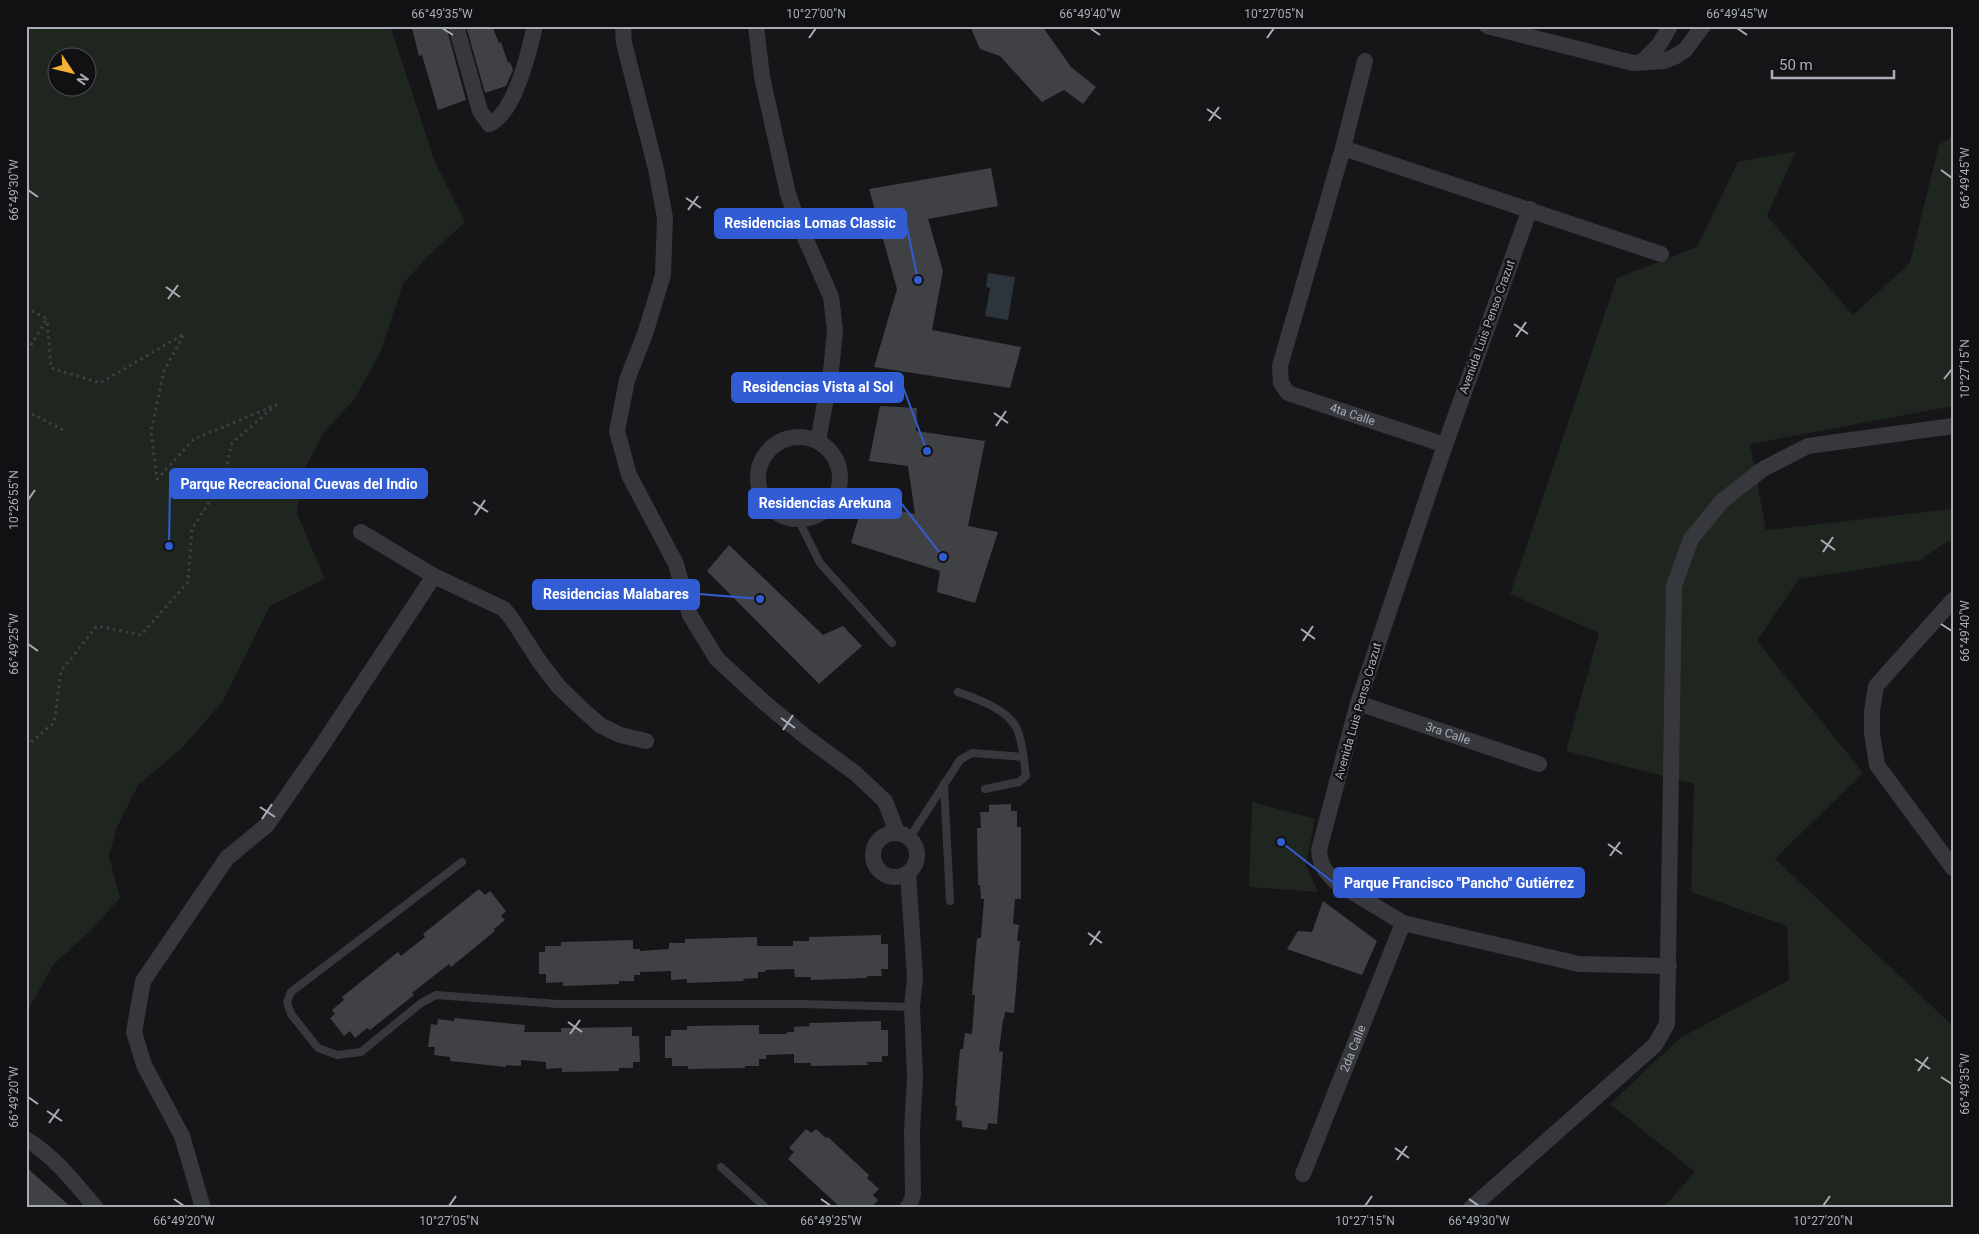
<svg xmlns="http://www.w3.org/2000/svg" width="1979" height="1234" viewBox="0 0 1979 1234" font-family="Roboto,sans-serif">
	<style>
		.green { fill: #1e261f; fill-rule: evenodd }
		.water { fill: #2c353c }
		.building { fill: #404145 }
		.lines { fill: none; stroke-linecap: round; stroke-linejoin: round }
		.path { stroke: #3d3f44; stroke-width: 3; stroke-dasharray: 2.5 4; stroke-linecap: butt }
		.lane { stroke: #37383d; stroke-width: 8 }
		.street { stroke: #37383d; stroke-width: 16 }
		.ticks { fill: none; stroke: #a8adb8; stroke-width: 2 }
		.labels { text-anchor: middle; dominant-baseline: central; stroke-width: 4.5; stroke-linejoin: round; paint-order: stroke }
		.street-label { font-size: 12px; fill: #a8adb8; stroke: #111113 }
		.leader { fill: none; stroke: #325cd3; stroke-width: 2 }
		.callout-dot { fill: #325cd3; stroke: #111113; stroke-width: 2 }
		.callout { fill: #325cd3; stroke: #325cd3; stroke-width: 2 }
		.callout-label { font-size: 14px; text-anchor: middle; font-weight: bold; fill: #fff }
		.neatline { fill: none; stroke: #a8adb8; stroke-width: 2 }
		.ticks-label { font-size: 12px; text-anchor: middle; fill: #a8adb8 }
	</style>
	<rect width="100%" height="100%" fill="#161618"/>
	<path class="green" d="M26 26H390L435 162 465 222 428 256 403 284 380 353 354 400 324 432 300 478 297 513 325 579 270 606 223 701 181 749 138 785 117 827 109 856 120 898 92 929 53 965 26 1014ZM58 58H88V88H58Z
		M1953 136V406L1750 444 1766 530 1953 509V538L1920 560 1799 579 1757 641 1863 773 1775 859 1953 1026V1208H1663L1695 1172 1610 1104 1680 1038 1789 980 1787 926 1691 892 1694 784 1566 751 1599 633 1510 594 1617 278 1697 247 1738 162 1796 151 1767 216 1853 315 1910 263 1939 145Z
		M1252 802 1315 819 1306 865 1318 892 1249 887Z"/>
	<path class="water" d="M988 273 1015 277 1008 320 985 316 990 288 986 287Z"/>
	<path class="building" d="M420 26H446L466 100 438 110 422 55 419 56 412 28Z
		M466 26H492L499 43 501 42 508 63 510 62 513 70 506 86 485 93Z
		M970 26H1042L1071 67 1096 87 1083 104 1064 90 1042 102 1000 56 980 49Z
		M991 168 998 206 928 219 943 271 932 330 1021 347 1010 388 874 367 897 289 869 189Z
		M880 406 917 408 916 431 985 441 968 526 998 532 975 603 937 592 940 571 851 543 863 503 915 514 908 466 869 461Z
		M729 545 823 635 843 626 862 646 819 684 707 571Z
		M1011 804V811H1017V827H1021V899H1015L1013 924 1019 925 1017 941H1020L1014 1013 1005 1012 1004 1019H1003L999 1051 1003 1052 997 1124 988 1123 987 1130 962 1127V1121L956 1120 957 1106H955L960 1049H963L965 1033 972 1034 975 995H972L977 938H981L984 899H981L980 885H978L977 828H981L980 812H989V805Z
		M479 889 485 895 490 891 506 911 501 916 505 920 494 929 495 931 451 967 449 964 426 982 412 993 414 995 370 1030 367 1028 355 1038 350 1031 344 1036 330 1018 335 1014 332 1010 344 1000 342 997 398 952 401 956 425 937 423 934Z
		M1323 901 1377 941 1362 975 1287 949 1298 931 1312 932Z
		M881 935V944H888V969H881L882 976H867V978L811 980V977H795L794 969 765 970V972H758V978L743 979 744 981 687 983V979L671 980V971L640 972V975H634V981H619V984L563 986V982L546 983V974H539V952H545V946H561V942L633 940V949H640V951L669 949V943H685V939L757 937V946H793V941H809V937Z
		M454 1018 525 1025 524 1032H561V1028L632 1027V1036H639L640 1062H633V1068H619V1071L562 1072V1068L546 1069V1062L521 1060V1066L506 1065V1067L450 1061V1057L434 1055 435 1047H428L431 1024 437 1025 438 1019 454 1021Z
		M881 1021V1030H888V1056H882V1062H867L868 1065 811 1066V1063H794V1054L766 1055V1059H759V1066H745V1068L688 1069V1066H672V1058H665V1036H671V1030H687V1026L759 1025V1034H787V1032H794V1027L810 1026 809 1023Z
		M806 1129 811 1133 816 1129 826 1138 828 1137 869 1175 867 1178 879 1189 873 1195 878 1200 871 1208H841L788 1159 794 1152 789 1148Z
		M26 1167 72 1208H26Z"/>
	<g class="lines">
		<path class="path" d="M26 308 47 319 26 353
			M26 411 67 432
			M26 746 54 723 61 671 97 626 141 635 188 582 192 529 223 481 232 443 276 405 194 439 157 479 151 431 164 371 184 334 100 383 51 368 47 319"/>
		<path class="lane" d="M798 519 820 563 892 643
			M958 692C977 699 1008 709 1017 729 1023 743 1024 761 1026 776L1019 782 985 789
			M944 784 950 901
			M910 837 960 760 972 753 1023 757
			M462 862 291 992 287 1002 291 1014 318 1048 337 1055 361 1052 421 1003 436 995 558 1004H801L912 1007
			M721 1167 766 1208"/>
		<g class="street">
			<path d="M456 26 480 111 489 124C515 114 529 51 535 26"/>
			<path d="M623 26 624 43 656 169 665 218 663 275 646 331 627 380 617 431 629 475 676 564 690 615 717 659 766 704 806 737 855 773 885 801 897 832"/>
			<path d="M756 26 762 77 788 194 796 217 831 297 835 330 831 371 818 441"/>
			<path d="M1487 26 1633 63 1664 61 1676 56 1685 50 1703 26"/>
			<path id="s1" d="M1365 61 1343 148 1280 366 1281 383 1288 393 1445 445"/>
			<path d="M1642 62 1659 45 1670 26"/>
			<path d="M1343 148 1661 254"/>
			<path d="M1530 209 1445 445 1358 703 1319 850C1320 865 1325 872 1336 882L1403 923 1579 964 1669 966"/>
			<circle cx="799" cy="478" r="41"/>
			<path d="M361 532 434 576 504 609 512 619 539 661 559 687 583 710 600 725 620 735 646 741"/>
			<path d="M1953 600 1876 686 1872 711V733L1877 765 1953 868"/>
			<path id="s2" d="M1358 703 1539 764"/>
			<circle cx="895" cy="855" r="22"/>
			<path d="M26 1139C54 1156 75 1183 96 1208"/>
			<path id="s3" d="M1303 1174 1403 923"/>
			<path d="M203 1208 182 1136 144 1065 134 1032 143 981 227 858 267 825 319 750 434 576"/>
			<path d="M907 1208 910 1204 913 1195 912 1131 915 1077 912 1007 915 978 908 873"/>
			<path d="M1471 1208 1655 1045 1667 1024 1674 586 1691 539 1722 501 1763 469 1808 446 1953 426"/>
		</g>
	</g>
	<path class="ticks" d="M442 28 453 35M1090 28 1100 35M1737 28 1747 35M809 38 816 28M1267 38 1274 28M1207 109 1221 119M1209 121 1219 107M1941 170 1952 178M28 190 38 197M686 198 701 208M688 210 698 196M166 287 180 297M168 299 178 285M1514 324 1528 334M1516 337 1526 322M1944 379 1952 369M994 413 1008 423M996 426 1006 411M28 500 35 490M473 502 488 512M475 515 485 500M1821 540 1835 550M1823 552 1833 537M1941 624 1952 631M1301 629 1315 639M1303 641 1313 626M28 644 38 651M781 718 795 728M783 730 793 715M260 807 275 817M262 819 272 804M1608 844 1622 854M1610 856 1620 842M1088 933 1102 943M1090 945 1100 931M568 1022 582 1032M570 1034 580 1020M1915 1059 1930 1069M1918 1071 1928 1057M1941 1077 1952 1084M28 1097 38 1104M47 1111 62 1121M49 1123 59 1109M1395 1148 1409 1158M1397 1160 1407 1146M174 1199 184 1206M821 1199 831 1206M1469 1199 1479 1206M449 1206 456 1196M1365 1206 1372 1196M1823 1206 1830 1196"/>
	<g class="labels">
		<g class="street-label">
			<text transform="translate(1487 327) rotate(-70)">Avenida Luis Penso Crazut</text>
			<text stroke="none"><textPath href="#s1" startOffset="414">4ta Calle</textPath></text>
			<text transform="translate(1358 711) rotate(-74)">Avenida Luis Penso Crazut</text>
			<text stroke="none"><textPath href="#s2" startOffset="95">3ra Calle</textPath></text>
			<text stroke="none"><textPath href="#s3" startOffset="135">2da Calle</textPath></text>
		</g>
	</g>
	<path class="leader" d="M918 280L906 223M927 451L903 387M169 546L170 484M943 557L901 503M760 599L699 594M1281 842L1334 883"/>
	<g class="callout-dot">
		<circle cx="918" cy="280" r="5"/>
		<circle cx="927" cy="451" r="5"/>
		<circle cx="169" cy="546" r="5"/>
		<circle cx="943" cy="557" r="5"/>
		<circle cx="760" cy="599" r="5"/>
		<circle cx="1281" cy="842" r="5"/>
	</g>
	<g class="callout">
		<rect x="715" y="209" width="191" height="29" rx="5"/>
		<rect x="732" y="373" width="171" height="29" rx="5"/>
		<rect x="170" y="469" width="257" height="29" rx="5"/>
		<rect x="749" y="489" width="152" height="29" rx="5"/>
		<rect x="533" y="580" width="166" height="29" rx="5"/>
		<rect x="1334" y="868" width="250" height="29" rx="5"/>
	</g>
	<g class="callout-label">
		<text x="810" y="228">Residencias Lomas Classic</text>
		<text x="818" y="392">Residencias Vista al Sol</text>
		<text x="299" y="489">Parque Recreacional Cuevas del Indio</text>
		<text x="825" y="508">Residencias Arekuna</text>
		<text x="616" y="599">Residencias Malabares</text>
		<text x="1459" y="888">Parque Francisco "Pancho" Gutiérrez</text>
	</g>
	<rect width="1979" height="1234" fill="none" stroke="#111113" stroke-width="55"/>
	<g transform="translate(72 72) rotate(125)"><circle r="24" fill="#111113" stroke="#4d4f55"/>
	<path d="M0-4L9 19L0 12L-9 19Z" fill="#f2b134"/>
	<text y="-8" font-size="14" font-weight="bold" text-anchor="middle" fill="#a8adb8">N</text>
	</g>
	<path d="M1772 70v8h122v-8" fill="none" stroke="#a8adb8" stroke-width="2.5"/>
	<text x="1779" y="70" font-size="15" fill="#a8adb8" stroke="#111113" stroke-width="4" paint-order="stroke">50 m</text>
	<rect x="28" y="28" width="1924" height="1178" class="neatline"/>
	<g class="ticks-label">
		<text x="442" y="18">66°49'35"W</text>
		<text x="816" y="18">10°27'00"N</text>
		<text x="1090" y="18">66°49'40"W</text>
		<text x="1274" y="18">10°27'05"N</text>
		<text x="1737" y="18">66°49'45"W</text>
		<text transform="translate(1965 178) rotate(-90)" y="4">66°49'45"W</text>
		<text transform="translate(14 190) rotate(-90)" y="4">66°49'30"W</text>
		<text transform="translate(1965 369) rotate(-90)" y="4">10°27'15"N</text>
		<text transform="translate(14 500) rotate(-90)" y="4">10°26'55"N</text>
		<text transform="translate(1965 631) rotate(-90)" y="4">66°49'40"W</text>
		<text transform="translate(14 644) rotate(-90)" y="4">66°49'25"W</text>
		<text transform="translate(1965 1084) rotate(-90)" y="4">66°49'35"W</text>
		<text transform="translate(14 1097) rotate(-90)" y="4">66°49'20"W</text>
		<text x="184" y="1225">66°49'20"W</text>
		<text x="449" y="1225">10°27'05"N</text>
		<text x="831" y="1225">66°49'25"W</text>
		<text x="1365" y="1225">10°27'15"N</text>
		<text x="1479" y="1225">66°49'30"W</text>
		<text x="1823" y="1225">10°27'20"N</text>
	</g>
</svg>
